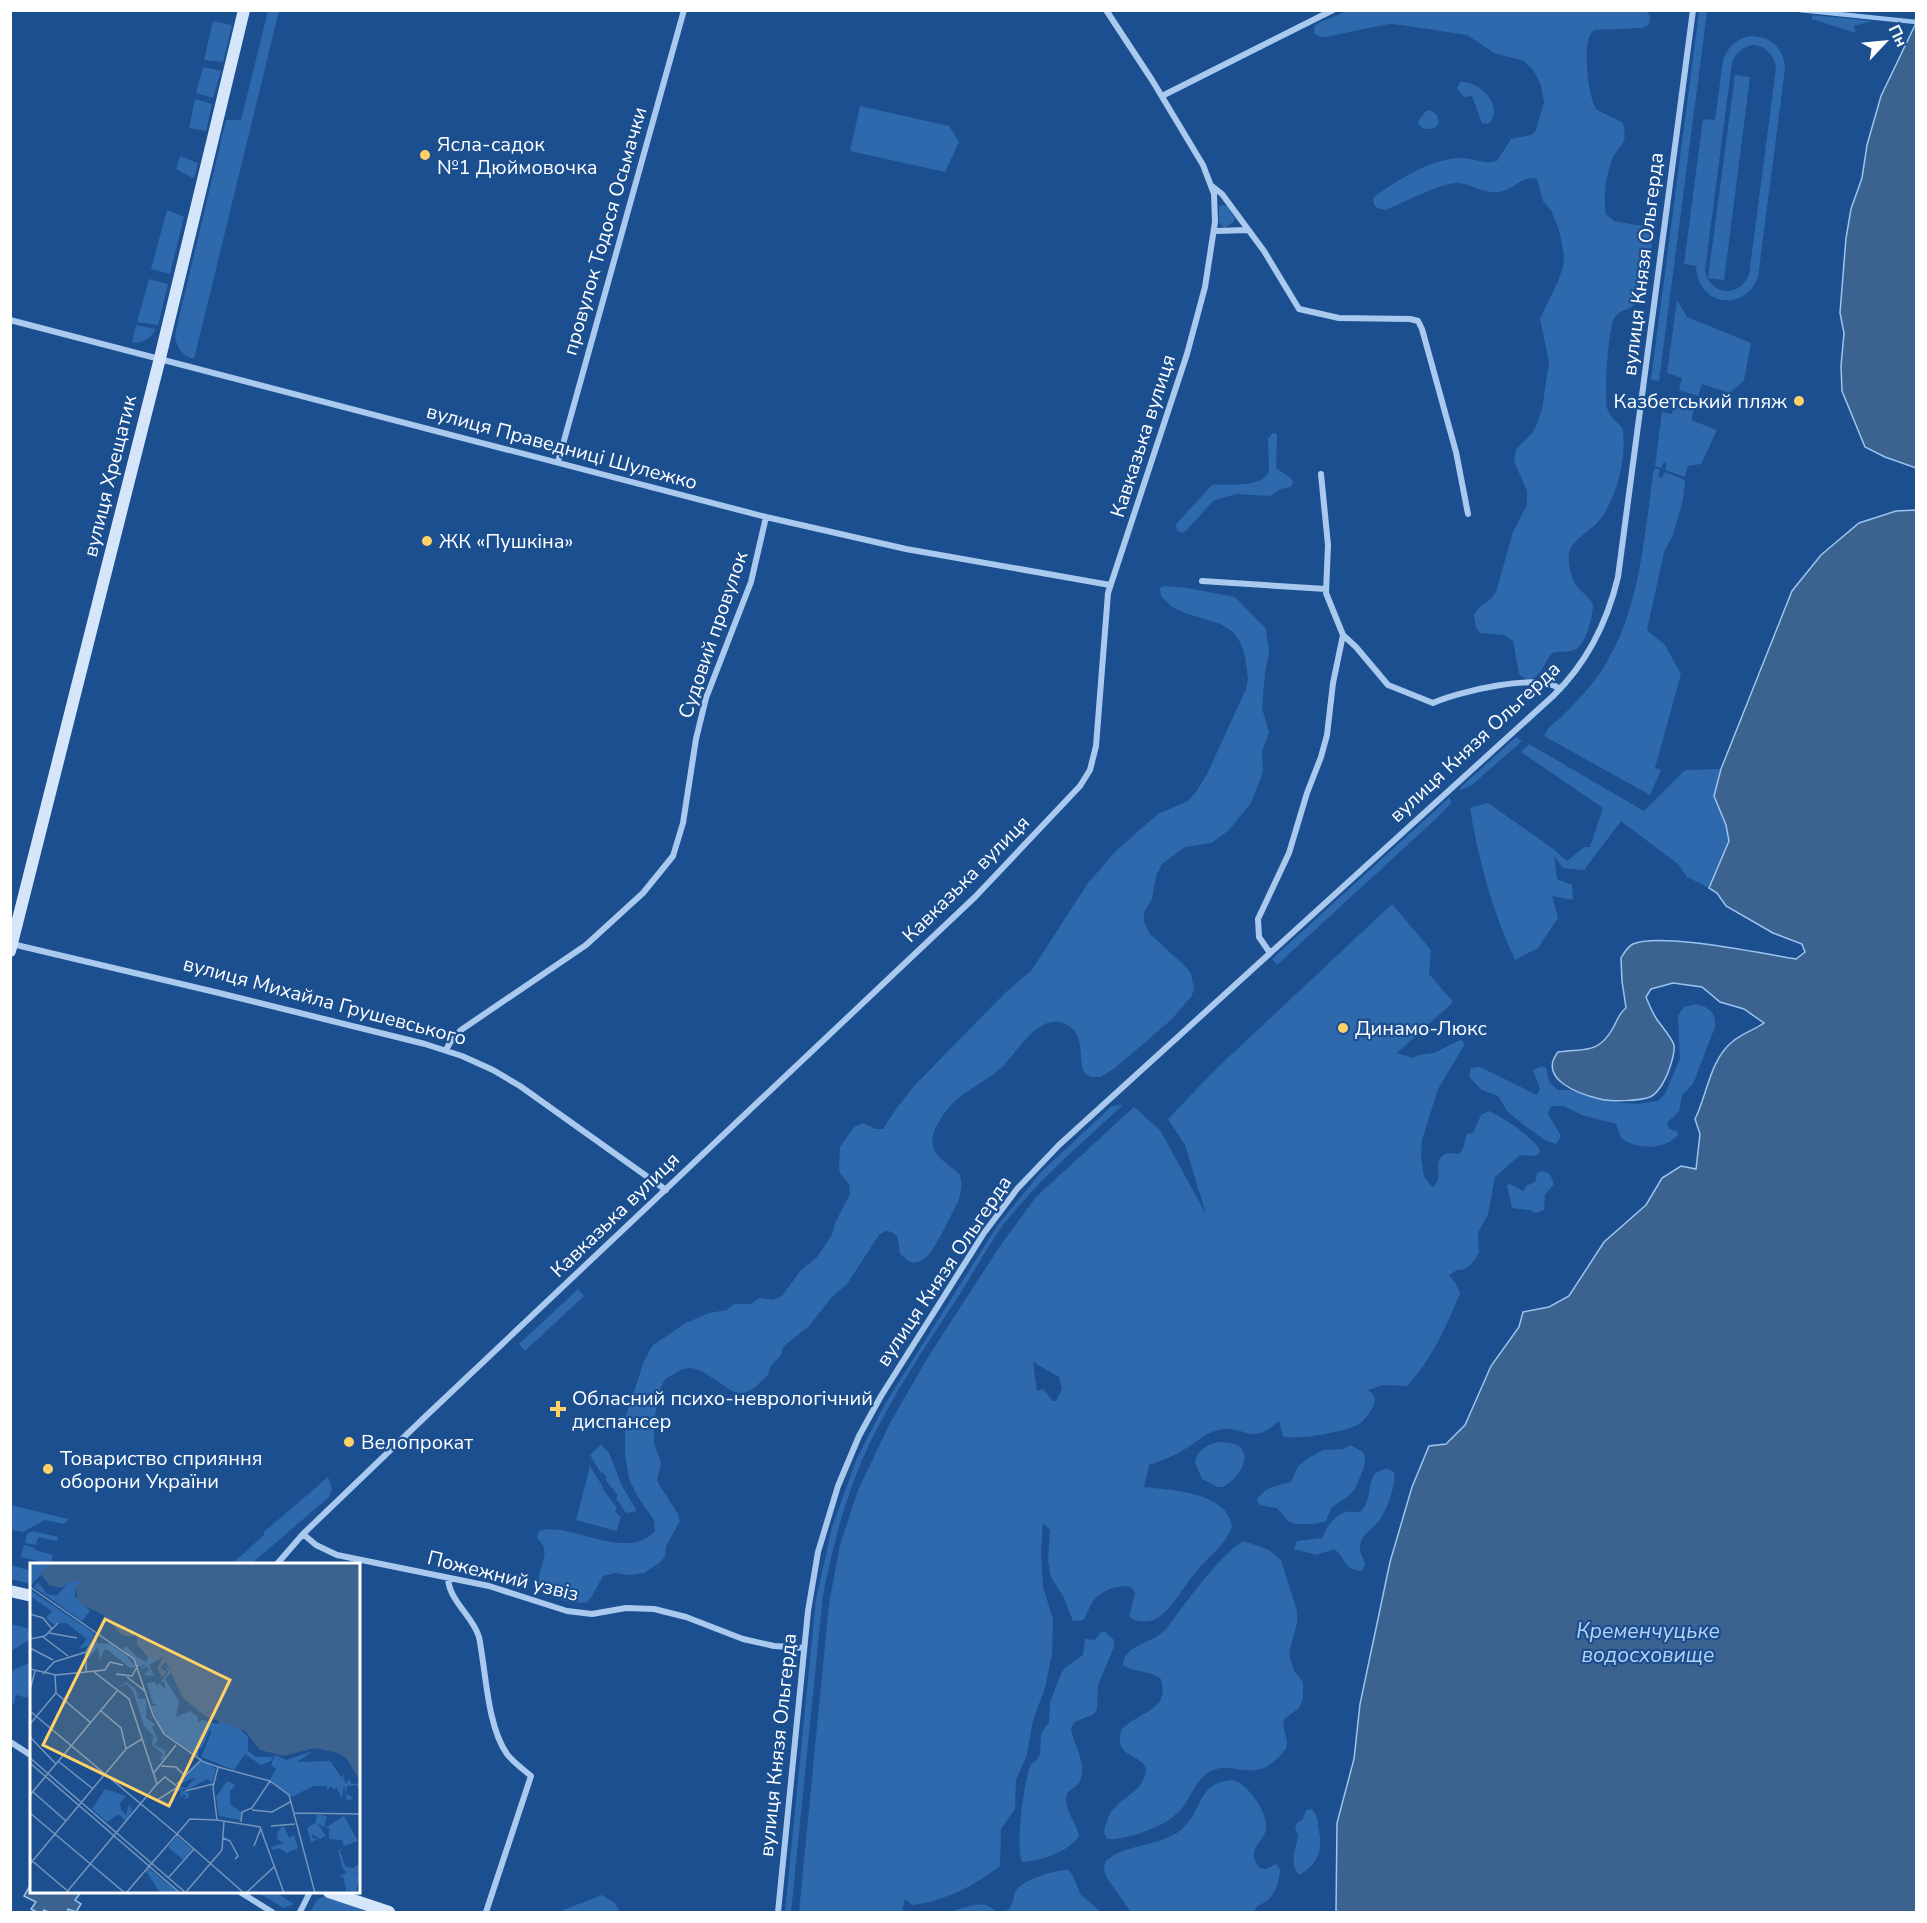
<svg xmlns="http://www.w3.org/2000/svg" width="1927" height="1923" viewBox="0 0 1927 1923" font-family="'Nunito Sans',sans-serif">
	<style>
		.green { fill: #2e69ad; fill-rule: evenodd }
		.water { fill: #3c6290; stroke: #9cc4f0; stroke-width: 1.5 }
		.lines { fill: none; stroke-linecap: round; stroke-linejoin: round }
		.stream { stroke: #9cc4f0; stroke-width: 4.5 }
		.street { stroke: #a9c9ee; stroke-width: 6 }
		.secondary { stroke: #d6e6fa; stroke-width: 12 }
		.poi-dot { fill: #ffd166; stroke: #1b4f8f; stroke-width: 2 }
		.labels { text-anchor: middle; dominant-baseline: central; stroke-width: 4.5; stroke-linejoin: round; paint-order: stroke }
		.poi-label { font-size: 20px; fill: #fff; stroke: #1b4f8f; text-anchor: start }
		.street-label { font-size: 20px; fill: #fff; stroke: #1b4f8f }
		.water-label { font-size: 21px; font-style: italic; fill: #b5d3f5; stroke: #1b4f8f }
		.inset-road { fill: none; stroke: #7695bc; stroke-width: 1.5 }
		.view { fill: #ffd166; fill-opacity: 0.15; stroke: #ffd166; stroke-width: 3 }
		.inset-edge { fill: none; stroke: #fff; stroke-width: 3 }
	</style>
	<rect width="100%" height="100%" fill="#1b4f8f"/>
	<path class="green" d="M268 11H279L194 359C182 356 176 347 175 335L226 120H241Z
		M1347 11 1646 10 1650 16 1649 25 1642 28 1594 30C1581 40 1588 90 1594 105L1597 110 1623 123C1629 147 1618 144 1611 162 1606 178 1603 198 1606 214L1614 221 1648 227C1658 240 1647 289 1637 302 1632 310 1620 309 1615 317 1608 325 1604 397 1607 408 1610 418 1618 422 1623 429 1626 458 1619 489 1604 514 1588 540 1557 537 1573 579 1577 590 1587 594 1593 604 1593 615 1587 642 1576 649 1569 653 1559 651 1552 653 1543 663 1538 690 1519 674L1513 641 1504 635 1480 633 1476 627 1474 615C1479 604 1491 602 1496 592L1513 532 1527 505V491L1514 461 1516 449 1532 433 1537 424 1542 409 1549 362 1540 319 1558 281 1563 267 1564 255 1559 230 1551 210 1543 201 1537 179C1522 175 1513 190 1498 192 1483 194 1471 183 1457 183 1441 183 1402 203 1386 210L1377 208 1374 204 1373 198C1397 180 1429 160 1459 158 1472 157 1485 165 1497 161L1511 139 1531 135 1535 132 1544 103 1541 85 1533 70 1524 61 1494 53 1467 35 1408 26 1392 24 1383 25 1326 37H1320L1315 34 1314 28 1316 24Z
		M1699 12H1707L1659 381 1651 380Z
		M1812 15 1872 21 1854 26 1856 33 1812 19Z
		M213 21 232 25 223 62 204 60Z
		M1750 36C1771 36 1784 48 1785 69L1758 277C1744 314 1697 305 1696 266L1684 264 1703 119 1715 120 1723 60C1728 47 1736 39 1750 36ZM1754 45C1767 47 1774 55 1776 68L1749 275C1739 299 1709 295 1705 270L1732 62C1737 52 1743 46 1754 45Z
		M203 67 221 71 213 98 196 93Z
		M1735 75 1750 77 1724 280 1708 278Z
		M1460 82C1480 80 1506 107 1488 124L1482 123 1472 96 1464 97 1457 89Z
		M195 99 212 104 206 131 189 128Z
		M860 106 949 126 959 142 945 172 850 151Z
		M1430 110 1437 115 1439 123 1435 128C1427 130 1419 129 1418 121L1426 111Z
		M180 156 198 163 194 179 176 169Z
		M1222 205 1227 206 1235 218 1234 221 1225 228 1219 223V207Z
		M167 210 184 217 170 274 151 269Z
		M149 279 168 284 158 325 137 322Z
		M1677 300 1687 317 1751 343 1744 380 1730 393 1702 384 1698 396 1679 390 1682 378 1667 373Z
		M136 325 156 329C150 338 143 344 132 342Z
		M1674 404 1694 410 1691 420 1717 430 1701 464 1688 466 1685 477 1665 470 1667 464 1664 462 1661 468 1655 466 1662 412 1672 414Z
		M1273 433 1277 434 1276 468 1291 478 1293 482 1291 487 1280 489 1270 496 1236 494 1213 501 1187 530 1183 533 1177 531 1176 524 1212 485C1228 483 1260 489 1269 472L1268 439Z
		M1654 468 1660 470 1658 477 1662 478 1665 472 1685 480 1683 500 1673 535 1664 552 1647 630 1665 645 1681 674 1655 768 1661 770 1650 795 1544 736C1548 726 1555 723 1562 716 1577 702 1593 684 1604 667 1641 607 1644 535 1654 468Z
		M1163 586 1187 588 1235 597 1266 629 1269 652 1265 673 1262 708 1269 733 1262 751 1263 772 1251 803 1228 831 1211 843 1185 847 1162 864 1156 876 1152 899 1144 912V921L1149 933 1185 966 1191 973 1194 990 1191 997 1171 1020 1115 1068 1100 1077H1091L1085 1074C1077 1058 1086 1034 1067 1025 1042 1011 1021 1046 1006 1063 990 1080 972 1086 955 1101 945 1111 927 1134 934 1149 938 1160 952 1166 960 1175 961 1180 962 1184 961 1189 960 1201 952 1213 947 1223 939 1239 921 1281 900 1253 898 1242 900 1232 886 1231L879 1235 847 1284 832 1297 809 1326 783 1347 781 1355 770 1367 768 1375 754 1388 742 1394 732 1391 702 1371 691 1368 683 1369 665 1379 660 1389 654 1421V1443L661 1463 657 1481 678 1514 680 1521 666 1546 665 1557 658 1564 644 1573 629 1575 615 1573 603 1576 591 1598 586 1603 570 1602 544 1594C530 1575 550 1561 543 1546 542 1543 539 1541 537 1538L539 1531C569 1520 626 1563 655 1531L654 1520 638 1497 629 1479 625 1454V1419L644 1361 652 1346 684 1324 709 1313 727 1310 734 1304H750L760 1298 773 1300 782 1296 801 1270 817 1257 832 1235 835 1223 850 1194 849 1184 840 1173 839 1168 840 1147 854 1127 863 1123 875 1129H883L896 1109 915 1085 1006 992 1031 971 1088 883 1116 851 1158 814 1188 801 1196 792 1207 774 1246 689 1248 679 1245 656 1240 642 1232 631 1220 624 1185 613 1172 607 1161 596 1160 588Z
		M1516 737 1522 741 1472 785 1461 790 1460 788Z
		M1529 744 1644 811 1685 770 1721 769 1714 796 1726 825 1729 841 1709 888 1687 877 1679 865 1621 821 1584 870 1563 868 1554 856 1557 879 1572 885 1573 900 1552 896 1558 918 1538 948 1515 960C1493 913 1478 859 1470 808L1488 803 1552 848 1567 861 1584 847H1590L1603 808 1521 752Z
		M1450 797 1451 803 1440 815 1277 965 1272 959Z
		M1392 904 1431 950 1429 974 1453 1002 1397 1053 1412 1058 1419 1055 1434 1053 1460 1040 1463 1041 1464 1046 1438 1089 1422 1140 1421 1158 1424 1176 1432 1187C1447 1178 1429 1161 1447 1153L1459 1154 1463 1148 1467 1134 1473 1133 1481 1115 1489 1111C1501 1116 1536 1139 1540 1151L1536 1156 1520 1155 1495 1177 1488 1215 1478 1232 1479 1253C1473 1262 1468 1271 1457 1270L1449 1275 1455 1282 1460 1293C1447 1326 1431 1360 1407 1386L1383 1385 1368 1390C1376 1396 1377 1401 1371 1410 1368 1415 1364 1421 1359 1424 1346 1432 1296 1441 1283 1436L1279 1421C1248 1449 1246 1422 1215 1431 1203 1435 1194 1444 1183 1450 1172 1457 1161 1461 1149 1465L1144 1487C1171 1490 1227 1492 1232 1526 1227 1544 1206 1559 1195 1573 1183 1587 1174 1606 1159 1617 1150 1623 1138 1623 1129 1617L1135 1593 1131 1587C1120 1584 1102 1590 1095 1599 1089 1605 1088 1614 1083 1620L1073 1621 1063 1596 1051 1577 1048 1561 1050 1530 1043 1523 1041 1552 1043 1587 1053 1619 1052 1654 1045 1688 1033 1720 1027 1755 1016 1780 1015 1809 1001 1829 1000 1866C976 1885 943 1902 912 1905L905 1899 902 1912H799L829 1604 840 1545 858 1490 891 1421 930 1354 1000 1246 1036 1197 1134 1107 1160 1130 1206 1214 1185 1145 1168 1119 1215 1070ZM1033 1362 1059 1377 1062 1389 1056 1401H1053L1043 1389 1037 1391Z
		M1696 1004C1709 1007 1717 1013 1715 1027L1693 1084 1682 1095 1679 1111 1667 1123 1669 1129 1677 1131 1678 1135C1665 1150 1636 1150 1621 1138L1616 1124 1582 1115 1564 1106H1551L1548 1114 1561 1136 1556 1144 1545 1140 1525 1126 1507 1111 1498 1096 1482 1090 1469 1077 1471 1068 1480 1067 1537 1095 1540 1089 1533 1070 1542 1066 1546 1068 1549 1082 1558 1090H1571L1610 1102 1638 1104 1658 1101 1665 1094 1680 1059 1678 1015 1684 1007Z
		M1123 1105C1087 1138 1050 1170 1018 1207 995 1232 978 1265 960 1294 925 1347 883 1409 859 1468 842 1509 832 1551 823 1595L791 1912H785L816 1599 832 1527 857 1458 885 1404 997 1226 1042 1171 1112 1106Z
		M1543 1171 1550 1174 1554 1184 1545 1195 1544 1210 1536 1213 1529 1210 1512 1208 1507 1185 1510 1184 1523 1191 1526 1186 1535 1182 1537 1173Z
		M578 1289 584 1296 525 1351 519 1344Z
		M1222 1442C1228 1443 1237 1443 1241 1448 1252 1462 1234 1481 1223 1487H1217L1202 1479 1195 1462C1198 1448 1210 1443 1222 1442Z
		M601 1444 609 1453 622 1486 637 1511 626 1513 616 1498 618 1496 605 1479 607 1478 603 1472 601 1473 590 1455Z
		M1350 1445 1363 1452 1365 1456 1364 1468 1355 1488 1351 1494 1331 1508 1326 1521 1315 1524H1295L1289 1522 1277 1508 1259 1505 1257 1500C1263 1487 1279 1485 1291 1482L1298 1466 1307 1459 1323 1450 1344 1449Z
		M590 1466 603 1487 602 1488 617 1508 615 1510 618 1515 621 1516 617 1531 576 1520Z
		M1388 1469 1394 1472C1397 1483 1386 1512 1379 1521 1372 1530 1361 1533 1360 1547 1359 1553 1364 1558 1365 1564L1362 1571C1343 1570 1346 1557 1334 1549L1317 1555 1294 1549 1297 1541 1322 1538C1327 1527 1333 1516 1346 1512 1354 1510 1357 1516 1363 1509 1375 1493 1363 1471 1388 1469Z
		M328 1477 332 1489 329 1497 251 1564H232L264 1535V1532Z
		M11 1505 68 1519 64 1524 45 1520 23 1532 11 1530Z
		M33 1531 58 1537 57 1541 38 1537 36 1545 25 1543 27 1534Z
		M1244 1541 1269 1550 1281 1560 1297 1611V1623L1289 1653 1294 1671 1303 1682V1699L1299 1708 1284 1719C1281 1730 1290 1738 1286 1749 1278 1758 1268 1769 1256 1770 1237 1773 1225 1761 1206 1774 1195 1783 1191 1797 1182 1808 1169 1826 1128 1840 1107 1839 1103 1833 1104 1828 1107 1821 1115 1798 1134 1798 1143 1780 1158 1751 1109 1764 1122 1729 1139 1711 1170 1712 1161 1679 1150 1670 1135 1673 1123 1665 1123 1644 1156 1643 1167 1628 1182 1608 1223 1550 1244 1541Z
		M24 1545 35 1548V1550L53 1555 51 1564 21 1557Z
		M11 1565 31 1571V1584L11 1579Z
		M11 1624 31 1629 32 1638 11 1651Z
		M1104 1631 1114 1640V1647L1098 1685 1097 1709 1094 1714 1075 1722 1071 1728C1073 1745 1090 1767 1078 1784 1075 1788 1070 1790 1067 1793 1062 1810 1077 1821 1079 1836 1069 1852 1040 1861 1022 1862 1015 1846 1024 1779 1031 1764L1036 1761 1040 1754 1041 1734 1049 1722 1050 1702 1061 1674 1065 1668 1083 1655 1085 1639 1095 1640 1100 1633Z
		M31 1662V1692L28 1698 16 1695 14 1704 11 1703V1671Z
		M1232 1780C1247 1782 1269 1814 1266 1829 1264 1843 1244 1849 1260 1868L1266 1869 1276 1864 1280 1869C1280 1878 1276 1893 1268 1900 1262 1905 1257 1904 1254 1912H1131L1107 1878 1104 1871 1105 1862C1124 1843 1162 1847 1182 1829 1203 1811 1197 1782 1232 1780Z
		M1311 1809C1319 1816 1317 1821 1319 1831 1323 1852 1318 1863 1300 1875 1288 1864 1296 1849 1298 1836L1295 1827 1297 1823 1303 1819 1306 1810Z
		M1064 1870H1068L1072 1874 1081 1895 1101 1912H949C960 1909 975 1903 986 1905 992 1907 996 1914 1003 1912 1016 1908 1011 1897 1017 1889 1024 1880 1053 1871 1064 1870Z
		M257 1892H275L294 1904 284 1908Z
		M602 1895 614 1902 620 1912H558Z
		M325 1896 372 1912H310L317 1900Z"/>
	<path class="water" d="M1916 23V468L1885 457 1865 447 1842 391 1841 366 1844 333 1840 313 1846 238 1851 209 1862 178 1867 145 1881 96Z
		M1916 510V1912H1336L1337 1823 1354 1759 1360 1704 1390 1562 1412 1487 1429 1446 1446 1444 1465 1425 1491 1366 1519 1327 1523 1312 1549 1307 1569 1296 1604 1242 1646 1205 1662 1178 1681 1166 1696 1169 1700 1134 1695 1119C1707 1095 1710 1060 1732 1042 1741 1034 1754 1030 1764 1023L1744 1009 1720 1002 1702 987 1673 983 1651 989 1646 997C1649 1004 1652 1012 1656 1018 1661 1026 1671 1036 1674 1045 1675 1052 1672 1061 1670 1067 1667 1077 1659 1093 1650 1097 1640 1101 1610 1102 1600 1099 1579 1094 1537 1079 1558 1052 1584 1048 1598 1055 1613 1028 1617 1021 1619 1013 1626 1008L1622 981 1621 958C1624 953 1627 947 1633 944 1660 932 1763 954 1796 959L1805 952 1802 944 1773 933 1726 906 1717 893 1709 888 1729 841 1726 825 1714 796 1721 769 1792 591 1821 555 1859 523 1896 511Z
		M31 1884 32 1892H81L75 1900 81 1904 76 1912 68 1909 67 1912H48L44 1910 43 1912H37L31 1909 36 1902 24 1896Z"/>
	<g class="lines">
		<path class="stream" d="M1800 10 1916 22"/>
		<path class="street" d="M1162 96 1333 10
			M1212 186 1222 194 1264 251 1299 309 1339 318 1410 319 1418 321 1422 329 1456 452 1468 514
			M1215 231 1248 230
			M10 320 766 517 906 549 1110 585
			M558 462 684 10
			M1321 474 1328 545 1326 593 1343 635 1356 647 1388 685 1433 703C1456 692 1540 672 1560 689
			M1202 581 1326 589
			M12 944 215 992 425 1044 462 1056 493 1070 520 1086 666 1190
			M1270 953 1259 937 1258 919 1289 853 1307 793 1321 757 1327 735 1333 683 1343 635
			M446 1050 452 1039 461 1030 586 945 643 893 673 856 683 823 696 739 706 698 751 582 766 517
			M303 1534 316 1545 337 1555 489 1586 567 1611 592 1614 626 1608 654 1609 686 1617 743 1639 774 1646 804 1648
			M277 1564 303 1534 427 1415 975 897 1080 786 1090 770 1096 746 1108 593 1187 354 1205 287 1215 222 1214 194 1203 165 1152 80 1106 10
			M448 1578C449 1601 473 1616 479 1637 486 1671 487 1726 507 1754 514 1763 523 1769 531 1776L486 1912
			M12 1743 32 1756
			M240 1892 272 1912
			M300 1912 310 1892
			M778 1912 808 1611 818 1552 838 1486 859 1436 881 1396 984 1233 1017 1189 1059 1145 1553 696C1587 663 1607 623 1618 577L1693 10"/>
		<path class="secondary" d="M10 951 160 358 244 10
			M10 1591 32 1596
			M329 1892 389 1912"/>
	</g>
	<g class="poi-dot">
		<circle cx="425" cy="155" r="6"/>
		<circle cx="1799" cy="401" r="6"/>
		<circle cx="427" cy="541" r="6"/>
		<circle cx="1343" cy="1028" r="6"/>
		<path d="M555 1400h6v6h6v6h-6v6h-6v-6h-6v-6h6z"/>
		<circle cx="349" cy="1442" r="6"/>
		<circle cx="48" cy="1469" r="6"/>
	</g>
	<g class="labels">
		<g class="poi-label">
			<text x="437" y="144">Ясла-садок<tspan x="437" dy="23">№1 Дюймовочка</tspan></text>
			<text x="1787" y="401" text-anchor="end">Казбетський пляж</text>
			<text x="439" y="541">ЖК «Пушкіна»</text>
			<text x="1355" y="1028">Динамо-Люкс</text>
			<text x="572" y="1398">Обласний психо-неврологічний<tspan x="572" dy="23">диспансер</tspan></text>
			<text x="361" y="1442">Велопрокат</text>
			<text x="60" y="1458">Товариство сприяння<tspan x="60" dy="23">оборони України</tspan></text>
		</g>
		<g class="street-label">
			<text transform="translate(605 231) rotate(-74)">провулок Тодося Осьмачки</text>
			<text transform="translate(1643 264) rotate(-83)">вулиця Князя Ольгерда</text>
			<text transform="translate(1143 436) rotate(-72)">Кавказька вулиця</text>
			<text transform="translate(562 447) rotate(15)">вулиця Праведниці Шулежко</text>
			<text transform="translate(110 476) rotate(-76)">вулиця Хрещатик</text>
			<text transform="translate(713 635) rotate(-71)">Судовий провулок</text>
			<text transform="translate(1475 742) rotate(-43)">вулиця Князя Ольгерда</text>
			<text transform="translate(966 879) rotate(-45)">Кавказька вулиця</text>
			<text transform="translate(325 1001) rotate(15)">вулиця Михайла Грушевського</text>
			<text transform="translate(615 1215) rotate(-44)">Кавказька вулиця</text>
			<text transform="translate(944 1271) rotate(-56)">вулиця Князя Ольгерда</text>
			<text transform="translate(503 1576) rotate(14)">Пожежний узвіз</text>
			<text transform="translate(778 1745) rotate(-84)">вулиця Князя Ольгерда</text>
		</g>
		<g class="water-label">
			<text x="1648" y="1631">Кременчуцьке<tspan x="1648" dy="24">водосховище</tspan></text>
		</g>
	</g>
	<g transform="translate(30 1563)">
		<rect width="330" height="330" fill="#1b4f8f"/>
		<path d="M0 0H23L1 22ZM48 16 53 18 45 25V33L60 48 52 58 4 24 8 19 17 31 27 33 38 19ZM0 27 65 71 58 83 49 86 57 76 36 60 23 61 16 55 22 48 0 33ZM67 75V80L80 81 96 92 106 104 100 105 78 87H74L70 98 68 84 57 97ZM96 83 107 94 117 99 118 94 123 96 126 98 119 102 124 113 113 112 119 107 117 103 110 107 111 112 110 106 118 99 110 104 93 86ZM135 102 141 109 135 116 149 138 146 154 160 148 168 154V160L172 157 187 161 190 158 210 166 218 174V188L226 194H243L241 198 231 202 215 191 204 207 171 194 181 170 180 166 172 185H169L168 194 133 169 121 144 127 141H123L117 120 125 119 127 124 128 120 136 126 134 119 130 120 138 109ZM96 119 105 125 109 136H116V155L125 161 122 164 128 177 124 182 136 188 134 197 130 196 133 191 122 182 123 172 114 163 103 128 96 121 88 125ZM283 188 267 199 300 198 312 215 314 210 315 221 320 216 321 221 330 220V230L327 222 317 223 316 231 324 235 317 238 314 222 312 235 306 224 305 227 300 223 297 228V223H283L262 234 240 217 246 206 241 202 245 192 256 197ZM171 197 186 206 182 220 177 216 159 226H150L160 231 157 236H153L156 234 154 231 150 236 151 228H144L151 224 156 225 166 214 147 222ZM197 218 206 222 200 228V241L211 249V257L189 253 186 234ZM75 226 96 233 90 240 91 247 96 252 99 241 102 248 95 258 89 251 77 259 62 246ZM287 251 297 253 294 264 287 260 296 273 290 276 282 271 283 276 289 275 281 280 277 265 286 259ZM314 253 328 278 314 283 312 277 299 276V265H295ZM254 263 259 275 264 272 268 285 257 290 249 285 242 287 241 284 254 280 248 277 247 269 252 264 247 265ZM147 273 162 286 153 297 138 284ZM314 286 310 288 315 303 323 305 330 300V309L324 310H330L326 330 319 327 317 330 313 313 310 315 311 312 317 310 312 304 308 287ZM118 305 149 330H130L116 308Z" fill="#2e69ad"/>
		<path d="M23 0H330V218L316 195 308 190 285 185 253 193 230 187 215 168 175 153 153 135 136 99 130 105 137 109 132 114 127 105 133 94 126 98 118 94 107 81 108 69 102 74 92 72 73 52 49 40 45 25 52 18 39 19 31 25 19 22 10 10Z" fill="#3c6290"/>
		<path class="inset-road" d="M0 24 104 96 123 152 134 171 174 199 188 204M0 51 13 55 22 66M19 70 47 75M13 74 38 93M0 76 15 73 28 60M0 85 23 97M56 89V109M0 106 26 112 75 107 80 99 93 102M64 109 99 136 127 221M13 111 24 99 56 89 67 71M86 111 102 113 108 102M97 114 116 129M0 127 5 108M26 130 61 160M0 148 75 211 97 185 112 176M71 148 91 165 96 186M0 161 26 130 25 112M0 174 26 201M0 195 156 330M28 198 63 226M0 200 150 330M131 203 146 204 155 213M123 211 146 182M147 221 171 197M155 228 183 221M3 229 36 258M0 232 87 128M222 247 242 249 260 239M0 250 95 330M264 250 330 251M187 257 230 264 254 330M211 259 212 249 222 245 240 218M241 263 265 261M147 271 214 330M193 275 200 278 208 293 205 296M224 283 231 265M0 296 40 330M0 301 75 211 147 271M139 314 164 286M156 329 192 287 194 258M36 330 126 222 135 214 148 224 127 237M96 330 160 256 187 257 183 224 188 204 240 218 259 232 285 330M216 330 245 303"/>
		<path class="view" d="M75 56 200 117 139 243 13 182Z"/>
		<rect width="330" height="330" class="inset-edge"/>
	</g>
	<rect width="1927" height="1923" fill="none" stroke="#ffffff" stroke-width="24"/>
	<g transform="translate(1885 42) rotate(64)" stroke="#1b4f8f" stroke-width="4.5" paint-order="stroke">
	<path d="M0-4.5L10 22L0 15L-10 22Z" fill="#ffffff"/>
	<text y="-9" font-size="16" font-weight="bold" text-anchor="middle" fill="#ffffff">Пн</text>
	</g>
</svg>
